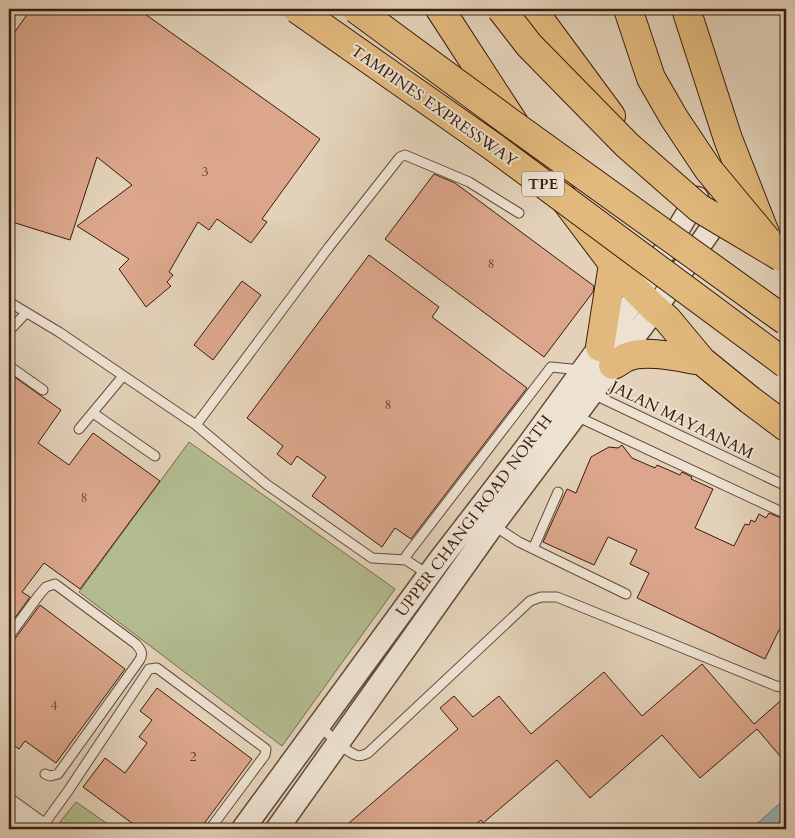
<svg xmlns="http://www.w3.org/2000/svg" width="795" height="838" viewBox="0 0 795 838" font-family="Cardo,serif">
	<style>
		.green { fill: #b3bc90; stroke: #766c4e }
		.water { fill: #97b6b7; stroke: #717873 }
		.building { fill: #dba68b; stroke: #391c0c }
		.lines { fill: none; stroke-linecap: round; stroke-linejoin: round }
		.service-casing { stroke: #644a37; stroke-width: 11 }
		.minor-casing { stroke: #644a37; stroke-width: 20 }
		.tertiary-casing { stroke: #644a37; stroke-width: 25 }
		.primary-casing { stroke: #391c0c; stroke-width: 30 }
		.motorway-casing { stroke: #391c0c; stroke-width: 30 }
		.service { stroke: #ede2d2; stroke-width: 9 }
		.minor { stroke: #ede2d2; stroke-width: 18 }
		.tertiary { stroke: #ede2d2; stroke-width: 22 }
		.primary { stroke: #e2b97c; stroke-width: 28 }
		.motorway { stroke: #e2b97c; stroke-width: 28 }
		.motorway-bridge-casing { stroke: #391c0c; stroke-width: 30; stroke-linecap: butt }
		.motorway-bridge { stroke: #e2b97c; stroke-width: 28 }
		.labels { text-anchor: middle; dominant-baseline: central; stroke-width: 4; stroke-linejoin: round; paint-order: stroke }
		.number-label { font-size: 14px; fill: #623e2c }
		.shield { fill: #ede2d2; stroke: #6f5747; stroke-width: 1 }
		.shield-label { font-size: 15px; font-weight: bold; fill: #391c0c }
		.street-label { font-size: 16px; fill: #391c0c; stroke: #ede2d2 }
	</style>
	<rect width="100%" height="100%" fill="#e3d2b9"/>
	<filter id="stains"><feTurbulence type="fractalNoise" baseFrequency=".004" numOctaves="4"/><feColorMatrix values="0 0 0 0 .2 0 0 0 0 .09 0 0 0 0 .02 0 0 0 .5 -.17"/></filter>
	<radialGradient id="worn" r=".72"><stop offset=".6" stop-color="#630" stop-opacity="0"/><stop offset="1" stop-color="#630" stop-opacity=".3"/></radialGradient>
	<path class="green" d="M189 442 395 589 282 746 79 592Z
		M76 802 115 829H70L60 822Z"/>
	<path class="water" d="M786 798V829H751Z"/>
	<path class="building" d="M31 9H138L320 139 262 219 267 222 251 243 217 219 209 230 198 222 169 272 173 275 167 282 171 286 146 307 119 269 129 259 77 226 132 185 97 157 70 240 9 221V40Z
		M434 174 455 183 594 286 593 292 544 357 385 239Z
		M369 255 439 307 432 317 527 388 411 539 395 528 382 547 312 496 326 477 297 456 291 465 277 454 283 446 247 418Z
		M242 281 261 295 213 360 194 345Z
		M9 373 61 410 38 443 69 465 93 433 160 481 80 589 44 563 22 592 30 597 9 626Z
		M622 445 632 458 655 468 657 465 680 475 682 472 692 477 691 479 713 489 695 528 734 546 745 524 749 525 751 520 755 522 759 514 766 518 769 513 786 520V633L779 630 765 659 637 598 649 573 630 564 637 550 608 537 594 565 543 542 567 489 576 493 591 457 609 447 618 448Z
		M40 605 125 669 56 763 25 741 19 749 9 742V642L14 640Z
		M702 664 754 724 786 696V763L757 729 700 778 662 735 590 798 557 760 483 823 481 820 470 829H342L458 729 440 708 454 696 473 717 499 696 531 734 604 672 642 716Z
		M157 688 252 759 200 829H140L83 787 105 758 125 773 147 743 139 737 152 720 140 711Z"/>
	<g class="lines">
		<defs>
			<path id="service" d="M9 302 59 332 196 425 266 484 372 558 406 560
				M9 331 26 313
				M9 366 43 390
				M593 394 786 486
				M93 413 155 456
				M576 416 786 514
				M196 425 329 247 400 157 405 155 469 182 519 213
				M79 429 123 376
				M493 525 519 542 626 594
				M533 549 558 492
				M429 575 406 560V556L409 552 551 367 581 370
				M9 636 39 595 46 587 55 584 136 644C141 650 144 654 139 661L58 774 50 776 45 774
				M320 726C328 734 346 752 356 755 360 757 364 755 368 753L530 601 541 597H557L776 686 781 687 786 683
				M9 826 23 814
				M42 827 68 791 149 669 157 668 266 749 265 755 210 829"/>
			<path id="minor" d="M9 803 45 829"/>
			<path id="tertiary" d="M243 829 439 561 526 448 639 293 697 198
				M277 829 493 525 655 309 718 219"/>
			<path id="primary" d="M440 9 556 188 623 277 655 309
				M532 9 611 116
				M600 347 613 264"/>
			<path id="motorway" d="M686 9 728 139 765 233
				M655 309 667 319 702 361 750 400 786 427
				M613 365C618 363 622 359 627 357 646 349 682 358 702 361"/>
		</defs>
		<use href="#service" class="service-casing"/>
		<use href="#minor" class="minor-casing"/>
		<use href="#tertiary" class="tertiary-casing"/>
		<use href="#primary" class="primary-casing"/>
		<use href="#motorway" class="motorway-casing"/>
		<use href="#service" class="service"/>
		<use href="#minor" class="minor"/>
		<use href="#tertiary" class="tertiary"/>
		<use href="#primary" class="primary"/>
		<use href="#motorway" class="motorway"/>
		<defs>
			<path id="motorway-bridge" d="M297 9 495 148 786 364
				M356 9 508 121 786 321
				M501 9 529 45 627 145 699 208 781 257
				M628 9 651 78 674 118 708 169 767 240"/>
		</defs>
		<use href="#motorway-bridge" class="motorway-bridge-casing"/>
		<use href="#motorway-bridge" class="motorway-bridge"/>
	</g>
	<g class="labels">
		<g class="number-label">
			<text x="205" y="171">3</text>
			<text x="491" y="263">8</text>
			<text x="388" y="404">8</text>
			<text x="84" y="497">8</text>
			<text x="54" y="705">4</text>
			<text x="193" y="756">2</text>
		</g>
		<rect class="shield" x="522" y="171.5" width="42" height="25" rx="4"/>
		<g class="shield-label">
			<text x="543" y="184">TPE</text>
		</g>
		<g class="street-label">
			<text transform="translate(434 106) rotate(35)">TAMPINES EXPRESSWAY</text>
			<text transform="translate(682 420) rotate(26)">JALAN MAYAANAM</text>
			<text transform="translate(474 516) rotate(-53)">UPPER CHANGI ROAD NORTH</text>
		</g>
	</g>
	<rect width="795" height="838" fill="none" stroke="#e3d2b9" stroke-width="30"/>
	<rect x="10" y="10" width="775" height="818" fill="none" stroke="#391c0c" stroke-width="2.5"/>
	<rect x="15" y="15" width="765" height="808" fill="none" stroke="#391c0c"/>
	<rect width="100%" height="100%" filter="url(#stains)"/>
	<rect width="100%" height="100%" fill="url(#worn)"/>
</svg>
